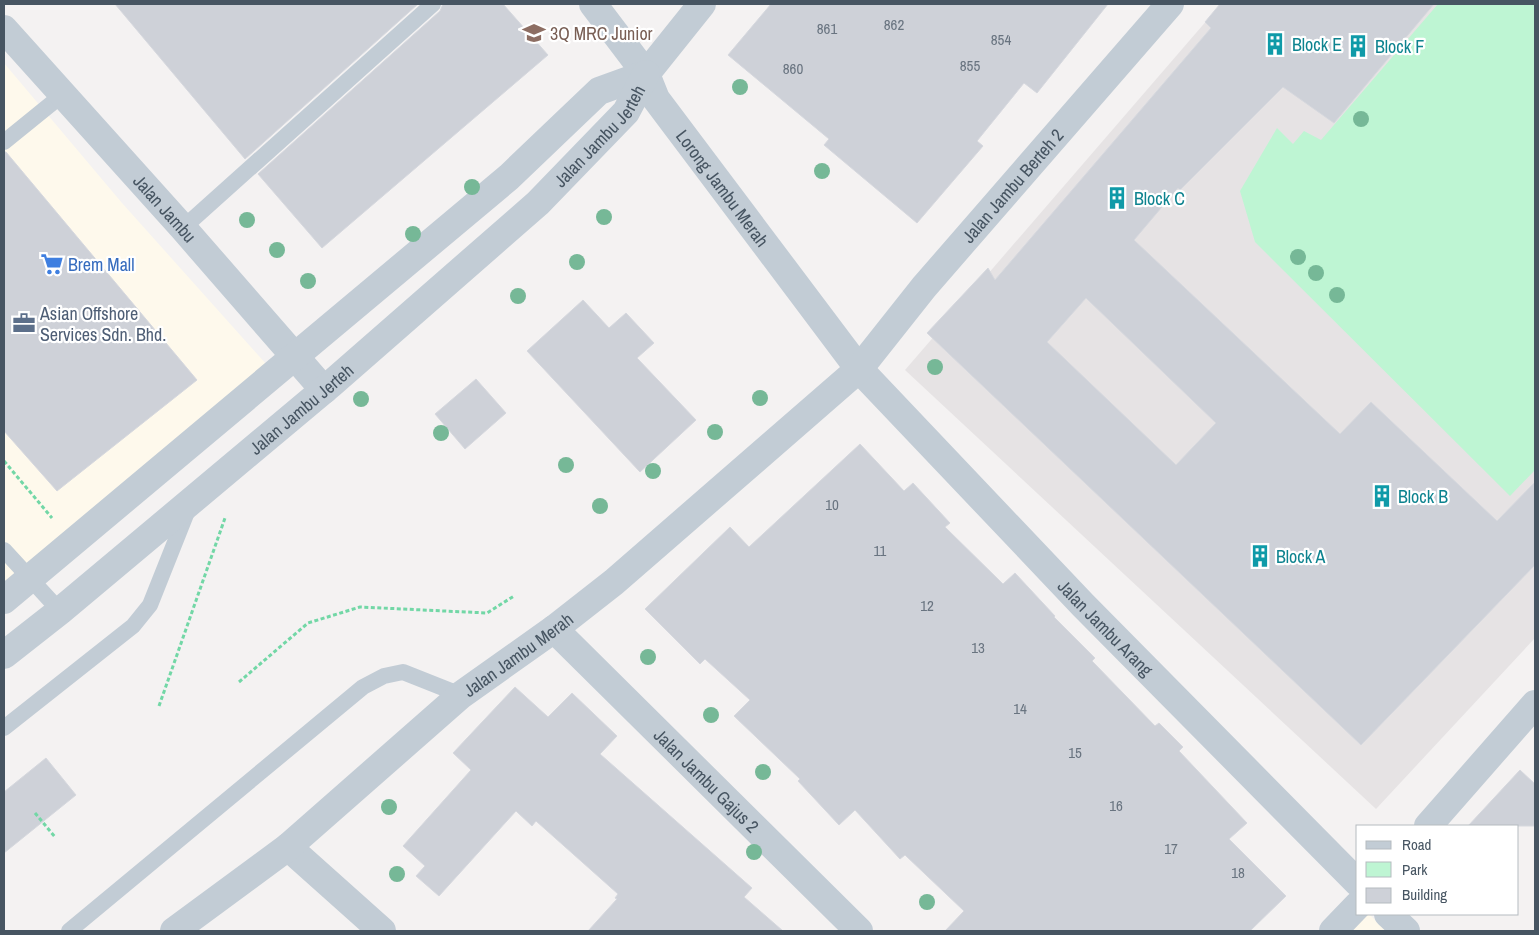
<svg xmlns="http://www.w3.org/2000/svg" width="1539" height="935" viewBox="0 0 1539 935" font-family="'Archivo Narrow',sans-serif">
	<style>
		.commercial { fill: #fef9ec }
		.education { fill: #e6e3e4 }
		.green { fill: #bef5d3 }
		.building { fill: #ced1d8; stroke: #d6d8de; fill-rule: evenodd }
		.lines { fill: none; stroke-linecap: round; stroke-linejoin: round }
		.path { stroke: #72d7a6; stroke-width: 3; stroke-dasharray: 4 2.5; stroke-linecap: butt }
		.service { stroke: #c2ccd5; stroke-width: 16 }
		.minor { stroke: #c2ccd5; stroke-width: 28 }
		.tertiary { stroke: #c2ccd5; stroke-width: 28 }
		.tree { fill: #76b897 }
		.labels { text-anchor: middle; dominant-baseline: central; stroke-width: 4.5; stroke-linejoin: round; paint-order: stroke }
		.number-label { font-size: 15px; fill: #697480 }
		.education-label { font-size: 18px; fill: #785e54; stroke: #fff; text-anchor: start }
		.culture-label { font-size: 18px; fill: #0d838f; stroke: #fff; text-anchor: start }
		.street-label { font-size: 18px; fill: #475562; stroke: #fff }
		.shop-label { font-size: 18px; fill: #366cbe; stroke: #fff; text-anchor: start }
		.service-label { font-size: 18px; fill: #4e5e75; stroke: #fff; text-anchor: start }
	</style>
	<rect width="100%" height="100%" fill="#f4f2f2"/>
	<path class="commercial" d="M4 63 122 203 267 365 4 582Z
		M1367 914H1369L1386 931H1351Z"/>
	<path class="education" d="M1221 4H1535V638L1376 809 905 370Z"/>
	<path class="green" d="M1438 4H1535V470L1510 496 1255 242 1240 191 1277 128 1293 144 1304 131 1321 140Z"/>
	<path class="building" d="M115 4H418L245 159Z
		M443 4H503L548 55 322 248 258 174 440 11Z
		M771 4H1108L1037 93 1024 83 977 141 983 146 917 223 824 145 829 139 728 55Z
		M1220 4H1434L1334 123 1283 87 1180 190 1178 188 1134 240 1340 434 1371 402 1497 521 1535 482V565L1361 745 927 333 988 268 995 280 1211 28 1205 22ZM1086 298 1216 423 1176 465 1047 342Z
		M4 152H6L197 380 57 491 4 431Z
		M583 300 609 328 626 313 654 343 637 358 696 420 640 472 527 351Z
		M476 379 506 413 465 449 435 414Z
		M860 444 904 491 913 483 950 523 945 527 1003 584 1015 573 1055 616 1054 617 1095 658 1092 661 1155 726 1159 723 1183 747 1179 751 1247 823 1229 839 1286 896 1250 931H945L964 911 905 855 900 859 855 810 839 825 798 781 800 779 734 716 750 700 705 659 700 664 645 609 730 527 749 547Z
		M515 687 548 717 572 693 617 736 600 754 752 888 744 897 783 931H588L617 899 615 898 618 894 536 821 532 826 516 811 439 896 416 876 425 866 403 846 471 770 453 753Z
		M46 758 76 795 4 853V792Z
		M1520 770 1535 784V826H1468Z"/>
	<g class="lines">
		<path class="path" d="M4 461 52 518
			M239 682 308 623 360 607 487 613 514 596
			M159 706 225 518
			M35 813 55 837"/>
		<path class="service" d="M4 142 62 95
			M183 228 433 4
			M4 550 60 611
			M4 728 133 626 150 605 189 507
			M69 931 363 687 384 676 403 672 461 695"/>
		<g class="minor">
			<path id="s1" d="M593 4 646 74 656 99 859 369 1083 605 1358 883"/>
			<path id="s2" d="M4 29 183 228 324 390"/>
			<path d="M646 74 702 4"/>
			<path id="s3" d="M554 629 859 931"/>
			<path d="M1428 826 1535 704"/>
			<path d="M288 847 382 931"/>
			<path d="M1388 914 1406 931"/>
			<path id="s4" d="M174 931 288 847 461 695 554 629 614 582 859 369 924 287 1170 4"/>
			<path d="M1333 931 1358 905"/>
		</g>
		<g class="tertiary">
			<path d="M4 600 509 177 599 91 646 74"/>
			<path id="s5" d="M4 655 60 611 331 384 538 203 626 112 646 74"/>
		</g>
	</g>
	<g class="tree">
		<circle cx="740" cy="87" r="8"/>
		<circle cx="1361" cy="119" r="8"/>
		<circle cx="822" cy="171" r="8"/>
		<circle cx="472" cy="187" r="8"/>
		<circle cx="604" cy="217" r="8"/>
		<circle cx="247" cy="220" r="8"/>
		<circle cx="413" cy="234" r="8"/>
		<circle cx="277" cy="250" r="8"/>
		<circle cx="1298" cy="257" r="8"/>
		<circle cx="577" cy="262" r="8"/>
		<circle cx="1316" cy="273" r="8"/>
		<circle cx="308" cy="281" r="8"/>
		<circle cx="1337" cy="295" r="8"/>
		<circle cx="518" cy="296" r="8"/>
		<circle cx="935" cy="367" r="8"/>
		<circle cx="760" cy="398" r="8"/>
		<circle cx="361" cy="399" r="8"/>
		<circle cx="715" cy="432" r="8"/>
		<circle cx="441" cy="433" r="8"/>
		<circle cx="566" cy="465" r="8"/>
		<circle cx="653" cy="471" r="8"/>
		<circle cx="600" cy="506" r="8"/>
		<circle cx="648" cy="657" r="8"/>
		<circle cx="711" cy="715" r="8"/>
		<circle cx="763" cy="772" r="8"/>
		<circle cx="389" cy="807" r="8"/>
		<circle cx="754" cy="852" r="8"/>
		<circle cx="397" cy="874" r="8"/>
		<circle cx="927" cy="902" r="8"/>
	</g>
	<defs>
		<symbol id="school-bare" viewBox="-9 -9 18 18"><path d="M0-5L7-2L0 1L-7-2ZM-4 1L0 2.5L4 1V4Q0 6-4 4Z" fill="#8d6e63" stroke="#fff" stroke-width="2.5" paint-order="stroke"/></symbol>
		<symbol id="building-bare" viewBox="-9 -9 18 18"><path d="M-4-6H4V6H1V3H-1V6H-4ZM-2.5-4.3h1.7v1.8h-1.7ZM.8-4.3h1.7v1.8H.8ZM-2.5-1h1.7V.8h-1.7ZM.8-1h1.7V.8H.8Z" fill="#0f9aa8" stroke="#fff" stroke-width="2.5" paint-order="stroke"/></symbol>
		<symbol id="supermarket-bare" viewBox="-9 -9 18 18"><path d="M-6-5.5h2.5l.6 2H6L4.5 2H-2.5L-4.4-4H-6ZM-1.5 3.2a1.3 1.3 0 1 0 .1 0ZM3 3.2a1.3 1.3 0 1 0 .1 0Z" fill="#3f7fe0" stroke="#fff" stroke-width="2.5" paint-order="stroke"/></symbol>
		<symbol id="office-bare" viewBox="-9 -9 18 18"><path d="M-6-3h4V-5.5h4V-3h4V5H-6ZM-1-4.5V-3h2v-1.5ZM-6 0V1H6V0Z" fill="#5c6f8a" stroke="#fff" stroke-width="2.5" paint-order="stroke"/></symbol>
	</defs>
	<g fill-rule="evenodd">
		<use href="#school-bare" x="518" y="17" width="32" height="32"/>
		<use href="#building-bare" x="1259" y="28" width="32" height="32"/>
		<use href="#building-bare" x="1342" y="30" width="32" height="32"/>
		<use href="#building-bare" x="1101" y="182" width="32" height="32"/>
		<use href="#supermarket-bare" x="36" y="248" width="32" height="32"/>
		<use href="#office-bare" x="8" y="307" width="32" height="32"/>
		<use href="#building-bare" x="1366" y="480" width="32" height="32"/>
		<use href="#building-bare" x="1244" y="540" width="32" height="32"/>
	</g>
	<g class="labels">
		<g class="number-label">
			<text x="894" y="24">862</text>
			<text x="827" y="28">861</text>
			<text x="1001" y="39">854</text>
			<text x="970" y="65">855</text>
			<text x="793" y="68">860</text>
			<text x="832" y="504">10</text>
			<text x="880" y="550">11</text>
			<text x="927" y="605">12</text>
			<text x="978" y="647">13</text>
			<text x="1020" y="708">14</text>
			<text x="1075" y="752">15</text>
			<text x="1116" y="805">16</text>
			<text x="1171" y="848">17</text>
			<text x="1238" y="872">18</text>
		</g>
		<g class="education-label">
			<text x="550" y="33">3Q MRC Junior</text>
		</g>
		<g class="culture-label">
			<text x="1292" y="44">Block E</text>
			<text x="1375" y="46">Block F</text>
			<text x="1134" y="198">Block C</text>
			<text x="1398" y="496">Block B</text>
			<text x="1276" y="556">Block A</text>
		</g>
		<g class="street-label">
			<text stroke="none"><textPath href="#s5" startOffset="791">Jalan Jambu Jerteh</textPath></text>
			<text stroke="none"><textPath href="#s4" startOffset="1126">Jalan Jambu Berteh 2</textPath></text>
			<text stroke="none"><textPath href="#s1" startOffset="226">Lorong Jambu Merah</textPath></text>
			<text stroke="none"><textPath href="#s2" startOffset="241">Jalan Jambu</textPath></text>
			<text stroke="none"><textPath href="#s5" startOffset="386">Jalan Jambu Jerteh</textPath></text>
			<text stroke="none"><textPath href="#s1" startOffset="810">Jalan Jambu Arang</textPath></text>
			<text stroke="none"><textPath href="#s4" startOffset="442">Jalan Jambu Merah</textPath></text>
			<text stroke="none"><textPath href="#s3" startOffset="215">Jalan Jambu Gajus 2</textPath></text>
		</g>
		<g class="shop-label">
			<text x="68" y="264">Brem Mall</text>
		</g>
		<g class="service-label">
			<text x="40" y="313">Asian Offshore<tspan x="40" dy="21">Services Sdn. Bhd.</tspan></text>
		</g>
	</g>
	<rect width="1539" height="935" fill="none" stroke="#475562" stroke-width="10"/>
	<rect x="1356" y="825" width="162" height="90" fill="#ffffff" stroke="#b5bbc0"/>
	<rect x="1366" y="841" width="25" height="8" fill="#c2ccd5" stroke="#b5bbc0"/>
	<text x="1402" y="850" font-size="15" fill="#475562">Road</text>
	<rect x="1366" y="862" width="25" height="15" fill="#bef5d3" stroke="#b5bbc0"/>
	<text x="1402" y="875" font-size="15" fill="#475562">Park</text>
	<rect x="1366" y="888" width="25" height="15" fill="#ced1d8" stroke="#b5bbc0"/>
	<text x="1402" y="900" font-size="15" fill="#475562">Building</text>
</svg>
